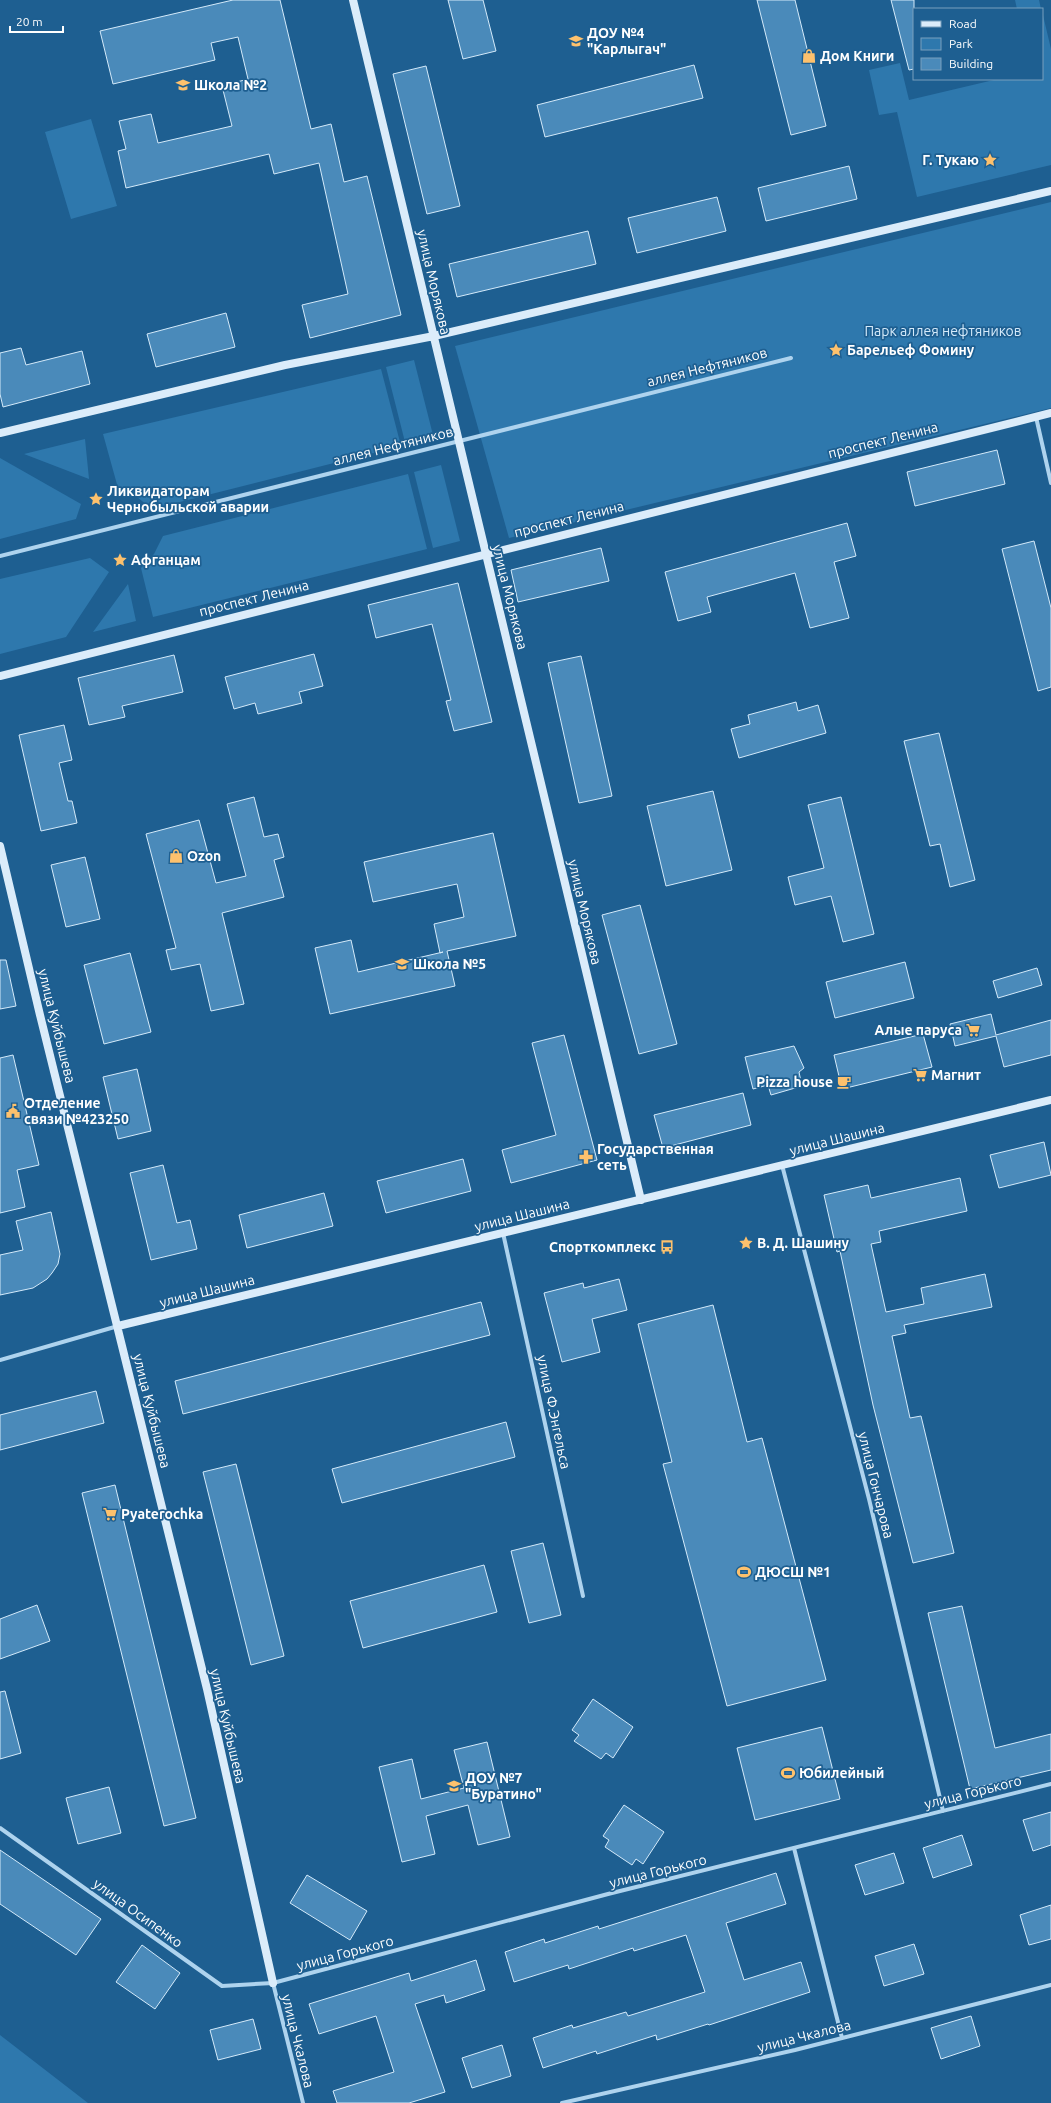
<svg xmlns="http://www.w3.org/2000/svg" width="1051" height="2103" viewBox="0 0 1051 2103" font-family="Ubuntu,sans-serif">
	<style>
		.green { fill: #2e78ad }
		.building { fill: #4a8aba; stroke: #d4eafa }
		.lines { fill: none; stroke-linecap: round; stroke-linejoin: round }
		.street { stroke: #aed3ee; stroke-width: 4 }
		.secondary { stroke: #dbecfa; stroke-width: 8 }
		.labels { text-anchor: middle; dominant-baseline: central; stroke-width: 3.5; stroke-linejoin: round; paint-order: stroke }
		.poi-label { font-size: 14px; font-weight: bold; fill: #fff; stroke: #1e5f91; text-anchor: start }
		.street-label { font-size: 14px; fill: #fff; stroke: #1e5f91 }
		.park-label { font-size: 14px; fill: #d4eafa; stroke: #1e5f91 }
	</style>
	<rect width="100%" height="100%" fill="#1e5f91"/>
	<path class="green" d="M1015 0H1039L1041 9H1017Z
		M1042 11 1051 49V165L917 197 897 112 879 115 869 70 900 63 909 100 998 79H1042Z
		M91 119 117 206 71 219 45 132Z
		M1051 202V408L509 538 455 346Z
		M414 360 434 439 406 446 386 367Z
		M381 369 401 446 152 509 137 497 118 488 103 434Z
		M85 439 89 479 24 454Z
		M0 458 81 504 76 519 0 539Z
		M441 465 460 541 433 548 414 472Z
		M408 474 427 549 153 617 141 568 154 554 163 536Z
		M90 558 109 572 66 637 0 654V579Z
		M128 584 136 621 93 632Z
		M0 2035 88 2103H0Z"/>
	<path class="building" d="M233 0H280L311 129 331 124 344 182 367 176 401 315 310 338 302 305 348 294 319 163 274 174 269 154 126 188 118 151 126 149 119 121 151 114 158 143 232 126 222 86 248 79 238 37 211 43 215 60 113 84 100 31Z
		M448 0H483L496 51 463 59Z
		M757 0H795L826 126 791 135Z
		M891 0H914V69L909 70Z
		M694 65 703 98 545 137 537 105Z
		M426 66 460 206 427 214 393 74Z
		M849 166 857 199 766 221 758 188Z
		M717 197 726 231 637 253 628 218Z
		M588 231 596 264 457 297 449 264Z
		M226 313 235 347 156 367 147 334Z
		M21 348 26 365 82 351 90 384 3 407 0 394V353Z
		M997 450 1005 484 915 506 907 472Z
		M847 523 856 556 834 562 849 618 810 628 795 573 707 597 711 612 678 621 665 572Z
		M1034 541 1051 608V687L1038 691 1002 549Z
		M601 548 609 581 518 602 511 570Z
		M458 583 492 722 454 731 446 701 451 700 432 624 376 638 368 605Z
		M314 654 323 686 299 692 302 703 258 714 255 703 234 709 225 677Z
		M174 655 183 692 122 706 125 717 89 725 78 678Z
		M581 656 612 796 579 803 548 663Z
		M796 702 798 711 818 705 826 733 739 758 731 729 750 724 748 715Z
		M64 725 72 760 59 763 68 801H72L77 823 41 831 19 735Z
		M939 733 975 880 950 887 940 844 930 846 904 741Z
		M713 791 732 870 666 886 647 806Z
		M254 797 264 837 278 834 284 857 274 860 284 897 222 913 244 1004 211 1011 200 964 171 970 166 950 176 948 146 834 199 820 216 883 246 876 227 804Z
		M841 797 874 934 843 942 831 896 795 905 788 877 824 868 808 805Z
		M493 833 516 936 447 951 455 986 330 1014 315 948 351 940 358 972 443 952 440 953 434 924 464 917 457 884 373 902 364 862Z
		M85 857 100 919 66 927 51 865Z
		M640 905 677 1044 639 1054 602 915Z
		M130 953 151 1032 104 1044 84 965Z
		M0 960H6L16 1006 0 1009Z
		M905 962 914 998 835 1018 826 982Z
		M1037 968 1042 985 998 998 993 981Z
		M991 1014 996 1035 1051 1020V1055L1004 1067 996 1036 955 1046 950 1024Z
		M923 1034 932 1067 842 1089 834 1055Z
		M564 1035 597 1160 511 1183 502 1150 556 1135 532 1043Z
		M794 1046 804 1068 799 1072 802 1086 771 1095 768 1085 753 1089 745 1057Z
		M13 1055 39 1165 17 1170 25 1207 0 1213V1058Z
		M137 1069 151 1131 118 1139 103 1077Z
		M743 1093 751 1125 663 1148 654 1115Z
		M1044 1142 1051 1175 999 1188 990 1155Z
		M463 1159 471 1191 386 1213 377 1181Z
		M163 1165 177 1223 190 1220 197 1249 151 1260 130 1173Z
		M960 1178 967 1211 879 1231 881 1242 871 1244 886 1312 924 1304 921 1288 985 1274 992 1307 904 1325 906 1333 892 1336 910 1418 921 1416 954 1553 913 1563 873 1405 840 1251 837 1252 824 1195 868 1185 871 1198Z
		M324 1193 333 1226 247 1248 239 1215Z
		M51 1212 60 1254 58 1264 52 1273 47 1279 33 1288 0 1295V1255L23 1250 16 1221Z
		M619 1279 627 1310 592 1319 600 1352 562 1362 544 1293 583 1283 584 1288Z
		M481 1302 490 1335 183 1414 175 1381Z
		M713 1305 747 1442 762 1438 826 1680 727 1706 663 1464 672 1462 638 1324Z
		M96 1391 104 1423 0 1450V1415Z
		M506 1422 515 1457 342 1503 332 1469Z
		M236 1464 284 1656 251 1665 203 1472Z
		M115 1485 196 1818 164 1826 82 1493Z
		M543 1543 561 1615 529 1623 511 1551Z
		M484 1565 497 1612 363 1648 350 1601Z
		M37 1605 50 1641 0 1659V1619Z
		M962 1606 995 1748 1051 1734V1770L970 1789 928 1613Z
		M5 1691 21 1753 0 1759V1692Z
		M593 1699 633 1727 613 1758 606 1753 601 1759 574 1741 579 1735 572 1730Z
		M822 1727 840 1799 755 1820 737 1748Z
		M487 1742 510 1837 478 1845 468 1805 426 1816 435 1854 402 1862 379 1767 412 1759 421 1799 464 1788 454 1750Z
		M109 1787 121 1833 78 1844 66 1798Z
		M624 1805 664 1832 643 1864 636 1859 632 1865 605 1847 609 1840 603 1836Z
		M1051 1812V1845L1033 1851 1023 1820Z
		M962 1835 972 1865 933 1878 923 1848Z
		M0 1850 101 1919 76 1955 0 1904Z
		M894 1853 904 1883 865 1895 855 1865Z
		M776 1873 786 1904 726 1923 744 1980 801 1962 810 1992 709 2025 708 2024 657 2040 656 2035 597 2054 596 2051 543 2068 533 2038 572 2025 573 2028 626 2012 628 2016 705 1992 686 1935 634 1951 633 1948 569 1969 568 1965 514 1982 505 1952 544 1939 545 1943 598 1926 599 1929Z
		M307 1875 367 1911 350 1940 290 1903Z
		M1051 1905V1939L1029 1945 1020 1915Z
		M914 1944 924 1974 884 1986 875 1956Z
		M142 1945 180 1973 155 2009 116 1982Z
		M476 1960 485 1990 446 2003 444 1995 415 2004 445 2092 409 2103H337L333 2091 394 2072 376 2016 319 2034 309 2004 409 1973 411 1981Z
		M971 2016 980 2046 941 2059 931 2028Z
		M253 2019 261 2049 218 2060 210 2030Z
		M502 2045 511 2076 472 2088 462 2058Z"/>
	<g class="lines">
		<path class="street" d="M1036 417 1051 483
			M0 556 791 358
			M782 1165 869 1499 943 1811
			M503 1233 583 1596
			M0 1360 118 1326
			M0 1828 222 1986 273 1983 608 1894 1051 1784
			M794 1848 842 2038
			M273 1983 303 2103
			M562 2103 795 2050 1051 1985"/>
		<path class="secondary" d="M353 0 641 1200
			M0 433 285 365 434 336 1051 191
			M0 676 1051 413
			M0 846 40 1015 207 1689 273 1983
			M118 1326 1051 1100"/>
	</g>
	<defs>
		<symbol id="school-bare" viewBox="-9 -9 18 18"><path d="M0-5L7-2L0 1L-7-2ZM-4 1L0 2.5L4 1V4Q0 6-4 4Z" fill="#fdc16d" stroke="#1e5f91" stroke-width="2.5" paint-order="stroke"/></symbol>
		<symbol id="shop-bare" viewBox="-9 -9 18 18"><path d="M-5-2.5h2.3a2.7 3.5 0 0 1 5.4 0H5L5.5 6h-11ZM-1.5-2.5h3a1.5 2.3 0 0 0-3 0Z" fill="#fdc16d" stroke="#1e5f91" stroke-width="2.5" paint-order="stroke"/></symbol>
		<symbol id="sight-bare" viewBox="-9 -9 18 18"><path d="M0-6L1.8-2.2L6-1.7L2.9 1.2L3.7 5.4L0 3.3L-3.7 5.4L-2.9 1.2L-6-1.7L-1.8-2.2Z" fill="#fdc16d" stroke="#1e5f91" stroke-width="2.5" paint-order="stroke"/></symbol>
		<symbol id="supermarket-bare" viewBox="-9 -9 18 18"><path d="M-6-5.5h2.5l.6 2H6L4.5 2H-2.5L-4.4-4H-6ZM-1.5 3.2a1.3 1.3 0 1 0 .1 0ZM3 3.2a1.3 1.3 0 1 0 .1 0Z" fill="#fdc16d" stroke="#1e5f91" stroke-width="2.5" paint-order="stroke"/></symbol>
		<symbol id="cafe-bare" viewBox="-9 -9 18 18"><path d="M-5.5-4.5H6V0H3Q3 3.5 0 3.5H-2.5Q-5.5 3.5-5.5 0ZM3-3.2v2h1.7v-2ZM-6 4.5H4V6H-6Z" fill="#fdc16d" stroke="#1e5f91" stroke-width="2.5" paint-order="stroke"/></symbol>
		<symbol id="civic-bare" viewBox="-9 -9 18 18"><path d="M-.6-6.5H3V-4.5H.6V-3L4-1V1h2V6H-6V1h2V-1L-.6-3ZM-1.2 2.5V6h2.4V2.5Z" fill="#fdc16d" stroke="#1e5f91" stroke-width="2.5" paint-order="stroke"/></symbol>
		<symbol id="pharmacy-bare" viewBox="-9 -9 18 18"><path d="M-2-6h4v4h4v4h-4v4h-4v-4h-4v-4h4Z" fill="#fdc16d" stroke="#1e5f91" stroke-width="2.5" paint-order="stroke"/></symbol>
		<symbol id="bus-bare" viewBox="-9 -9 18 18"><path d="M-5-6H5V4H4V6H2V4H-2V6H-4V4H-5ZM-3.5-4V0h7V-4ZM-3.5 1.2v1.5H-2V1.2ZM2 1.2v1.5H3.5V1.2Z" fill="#fdc16d" stroke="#1e5f91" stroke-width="2.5" paint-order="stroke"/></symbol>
		<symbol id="stadium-bare" viewBox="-9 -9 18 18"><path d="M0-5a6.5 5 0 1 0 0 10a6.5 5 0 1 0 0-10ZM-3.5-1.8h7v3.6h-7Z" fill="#fdc16d" stroke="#1e5f91" stroke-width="2.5" paint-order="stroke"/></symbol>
	</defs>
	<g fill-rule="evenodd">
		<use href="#school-bare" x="566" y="31" width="20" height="20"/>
		<use href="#shop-bare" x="799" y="46" width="20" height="20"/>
		<use href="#school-bare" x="173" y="75" width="20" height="20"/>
		<use href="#sight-bare" x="980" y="150" width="20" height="20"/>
		<use href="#sight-bare" x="826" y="340" width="20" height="20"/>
		<use href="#sight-bare" x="86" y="489" width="20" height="20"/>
		<use href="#sight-bare" x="110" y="550" width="20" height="20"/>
		<use href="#shop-bare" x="166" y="846" width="20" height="20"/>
		<use href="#school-bare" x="392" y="954" width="20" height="20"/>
		<use href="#supermarket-bare" x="963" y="1020" width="20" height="20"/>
		<use href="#supermarket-bare" x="910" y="1065" width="20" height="20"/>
		<use href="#cafe-bare" x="834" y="1072" width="20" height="20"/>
		<use href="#civic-bare" x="3" y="1101" width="20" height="20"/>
		<use href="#pharmacy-bare" x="576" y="1147" width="20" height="20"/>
		<use href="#sight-bare" x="736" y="1233" width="20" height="20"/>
		<use href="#bus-bare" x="657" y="1237" width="20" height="20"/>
		<use href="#supermarket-bare" x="100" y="1504" width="20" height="20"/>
		<use href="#stadium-bare" x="734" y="1562" width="20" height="20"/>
		<use href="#stadium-bare" x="778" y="1763" width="20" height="20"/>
		<use href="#school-bare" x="444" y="1776" width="20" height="20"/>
	</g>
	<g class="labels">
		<g class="poi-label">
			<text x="587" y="33">ДОУ №4<tspan x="587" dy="16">"Карлыгач"</tspan></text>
			<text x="820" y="56">Дом Книги</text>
			<text x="194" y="85">Школа №2</text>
			<text x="979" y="160" text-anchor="end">Г. Тукаю</text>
			<text x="847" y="350">Барельеф Фомину</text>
			<text x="107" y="491">Ликвидаторам<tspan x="107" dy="16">Чернобыльской аварии</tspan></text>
			<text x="131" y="560">Афганцам</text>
			<text x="187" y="856">Ozon</text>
			<text x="413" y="964">Школа №5</text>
			<text x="962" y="1030" text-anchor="end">Алые паруса</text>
			<text x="931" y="1075">Магнит</text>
			<text x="833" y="1082" text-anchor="end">Pizza house</text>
			<text x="24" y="1103">Отделение<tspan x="24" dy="16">связи №423250</tspan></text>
			<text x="597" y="1149">Государственная<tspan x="597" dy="16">сеть</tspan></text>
			<text x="757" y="1243">В. Д. Шашину</text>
			<text x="656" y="1247" text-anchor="end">Спорткомплекс</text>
			<text x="121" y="1514">Pyaterochka</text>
			<text x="755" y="1572">ДЮСШ №1</text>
			<text x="799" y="1773">Юбилейный</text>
			<text x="465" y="1778">ДОУ №7<tspan x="465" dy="16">"Буратино"</tspan></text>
		</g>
		<g class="street-label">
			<text transform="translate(434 282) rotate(77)">улица Морякова</text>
			<text transform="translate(707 367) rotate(-14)">аллея Нефтяников</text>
			<text transform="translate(883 440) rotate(-14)">проспект Ленина</text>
			<text transform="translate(393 446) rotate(-14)">аллея Нефтяников</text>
			<text transform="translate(569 519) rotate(-14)">проспект Ленина</text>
			<text transform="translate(510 597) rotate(76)">улица Морякова</text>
			<text transform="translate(254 598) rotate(-14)">проспект Ленина</text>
			<text transform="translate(585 912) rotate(77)">улица Морякова</text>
			<text transform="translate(57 1026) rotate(76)">улица Куйбышева</text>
			<text transform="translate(837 1139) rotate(-14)">улица Шашина</text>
			<text transform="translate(522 1215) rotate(-14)">улица Шашина</text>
			<text transform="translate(207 1291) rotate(-14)">улица Шашина</text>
			<text transform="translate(152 1411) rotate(76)">улица Куйбышева</text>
			<text transform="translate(554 1412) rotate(78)">улица Ф.Энгельса</text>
			<text transform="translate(876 1485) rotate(76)">улица Гончарова</text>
			<text transform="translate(228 1726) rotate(77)">улица Куйбышева</text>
			<text transform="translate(973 1792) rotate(-14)">улица Горького</text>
			<text transform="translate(658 1871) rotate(-14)">улица Горького</text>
			<text transform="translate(138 1913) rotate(36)">улица Осипенко</text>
			<text transform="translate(345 1953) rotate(-15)">улица Горького</text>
			<text transform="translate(804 2036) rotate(-14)">улица Чкалова</text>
			<text transform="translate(298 2041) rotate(76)">улица Чкалова</text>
		</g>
		<g class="park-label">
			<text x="943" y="331">Парк аллея нефтяников</text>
		</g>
	</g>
	<rect x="913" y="8" width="130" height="72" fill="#1e5f91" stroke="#789fbd"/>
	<rect x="921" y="21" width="20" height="6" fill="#dbecfa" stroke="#789fbd"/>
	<text x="949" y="28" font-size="12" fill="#ffffff">Road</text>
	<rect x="921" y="38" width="20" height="12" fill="#2e78ad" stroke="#789fbd"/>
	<text x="949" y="48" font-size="12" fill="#ffffff">Park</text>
	<rect x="921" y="58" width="20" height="12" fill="#4a8aba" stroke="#789fbd"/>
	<text x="949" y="68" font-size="12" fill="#ffffff">Building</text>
	<path d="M10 26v6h53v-6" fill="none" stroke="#ffffff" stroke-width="2"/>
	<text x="16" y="26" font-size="12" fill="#ffffff" stroke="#1e5f91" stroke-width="3" paint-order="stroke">20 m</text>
</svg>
